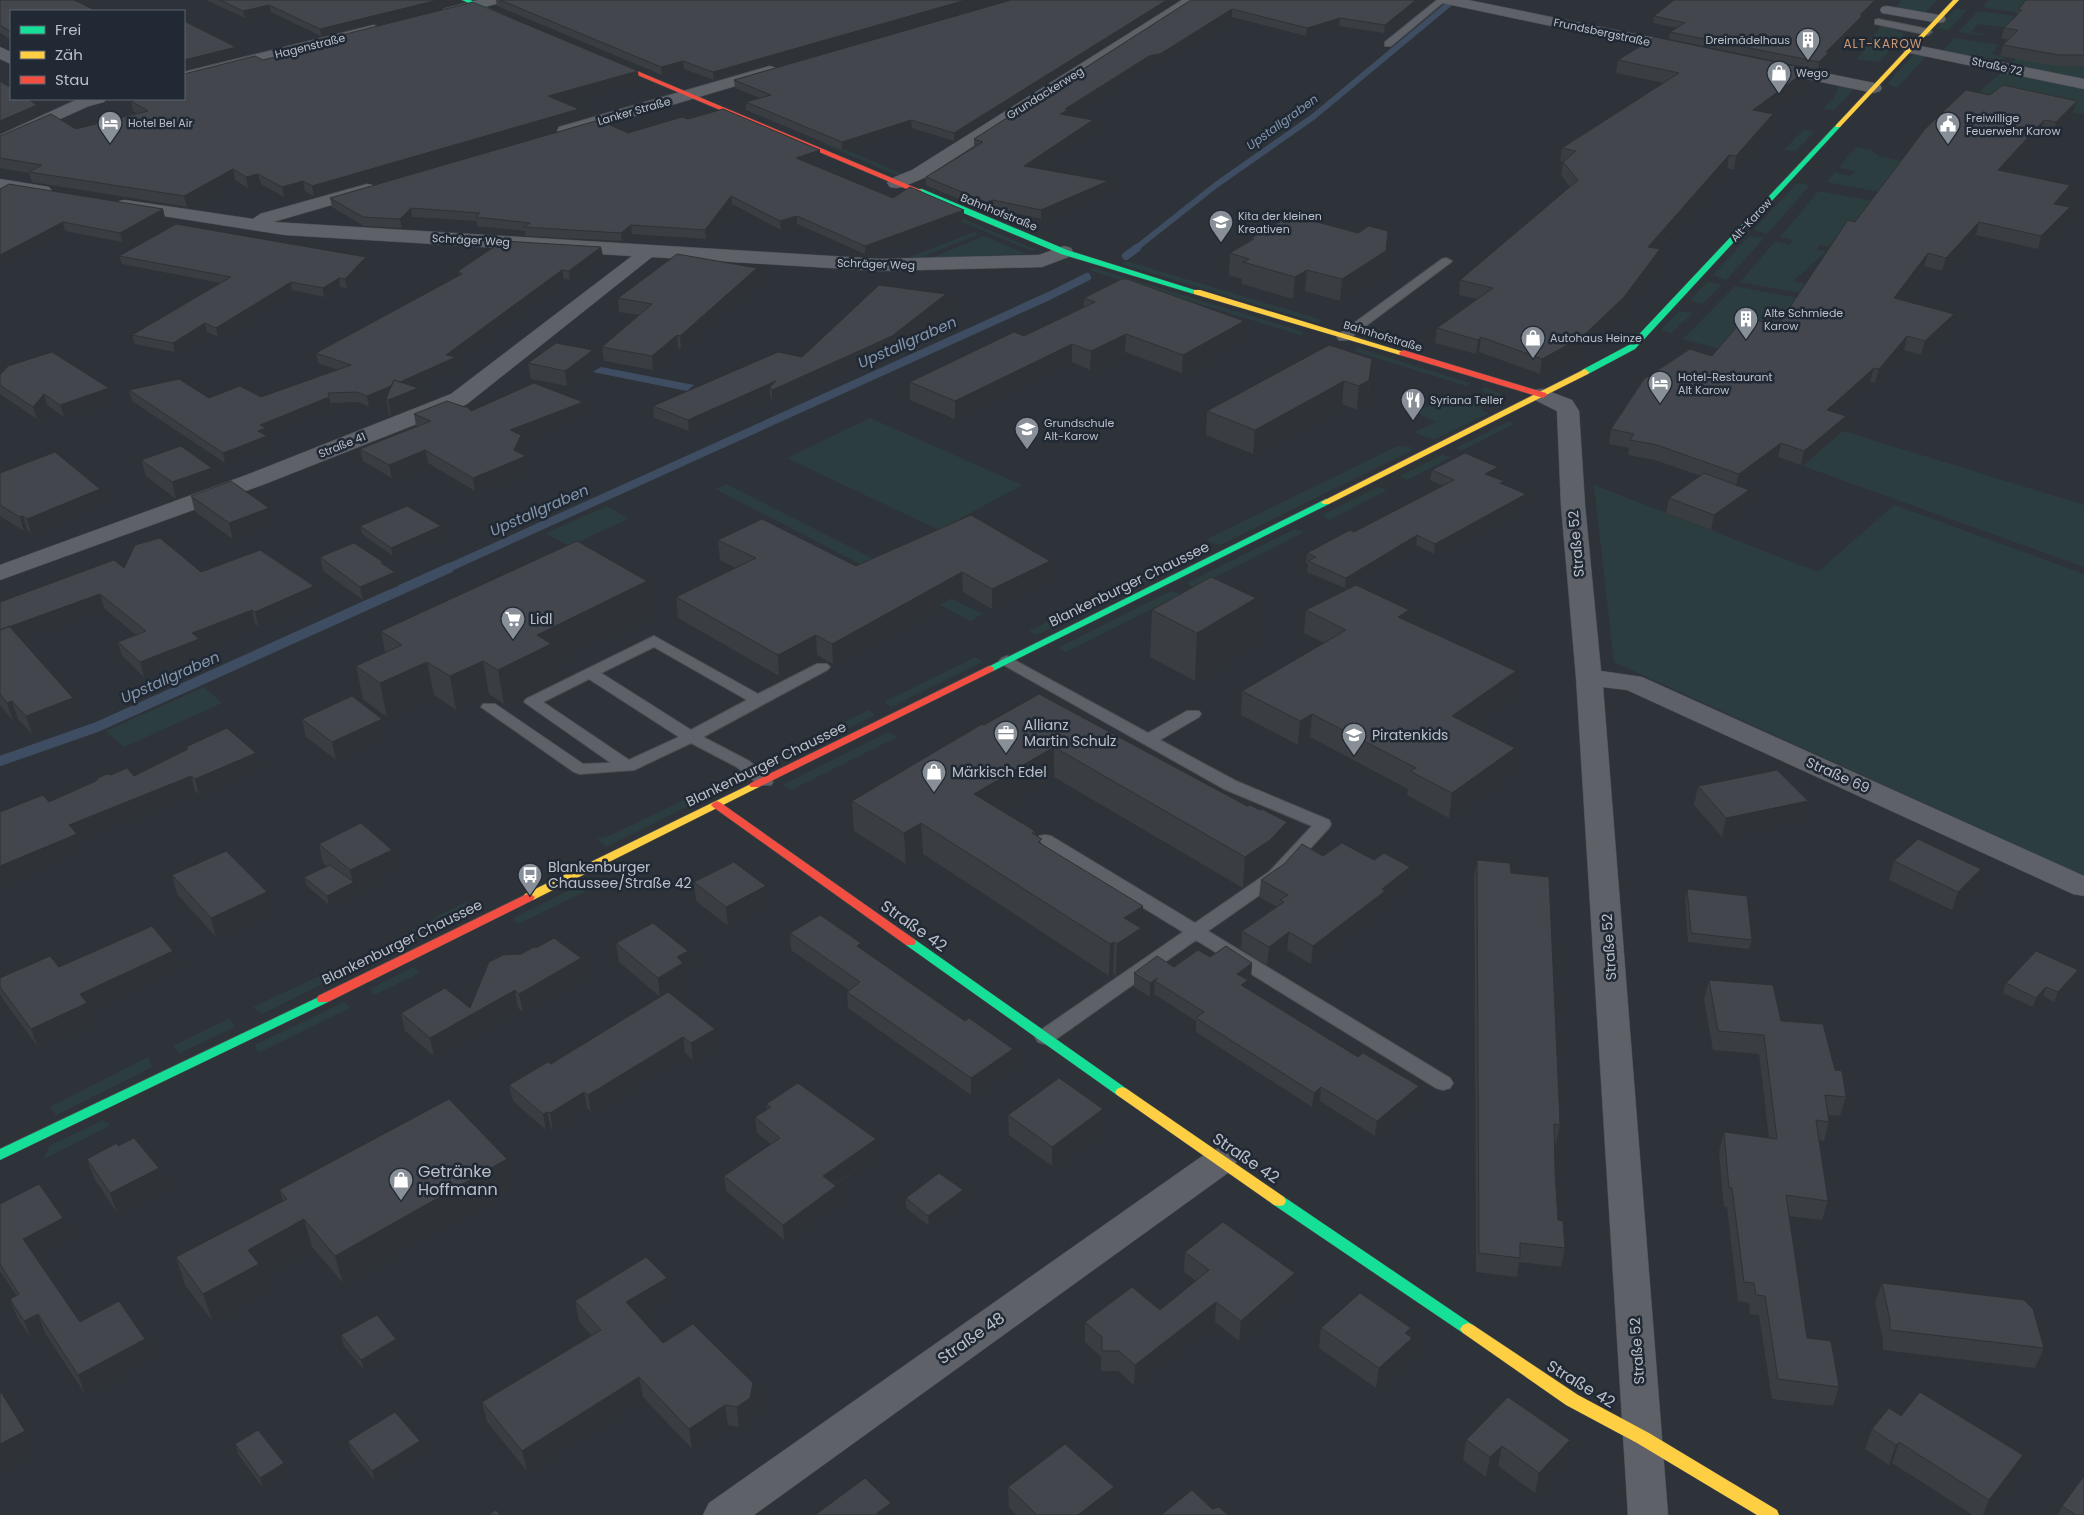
<svg xmlns="http://www.w3.org/2000/svg" width="2084" height="1515" viewBox="0 0 2084 1515" font-family="Poppins,sans-serif">
	<style>
		.green { fill: #2c3d40 }
		.water { fill: #3f4d62 }
		.lines { fill: none; stroke-linecap: round; stroke-linejoin: round }
		.stream-far2 { stroke: #3f4d62; stroke-width: 6 }
		.stream-far1 { stroke: #3f4d62; stroke-width: 8 }
		.stream { stroke: #3f4d62; stroke-width: 10 }
		.lane-casing { stroke: #4c4f54; stroke-width: 2 }
		.street-casing { stroke: #4c4f54; stroke-width: 1 }
		.fast-casing { stroke: #4c4f54; stroke-width: 1 }
		.slow-casing { stroke: #4c4f54; stroke-width: 1 }
		.jam-casing { stroke: #4c4f54; stroke-width: 1 }
		.lane { fill: #5e6268; fill-rule: evenodd }
		.street { fill: #5e6268; fill-rule: evenodd }
		.fast { fill: #16e098; fill-rule: evenodd }
		.slow { fill: #ffcf43; fill-rule: evenodd }
		.jam { fill: #f24e42; fill-rule: evenodd }
		.wall { fill: #3a3d42 }
		.shaded-wall { fill: #2f3236 }
		.building { fill: #43474d; stroke: #2f3236 }
		.labels { text-anchor: middle; dominant-baseline: central; stroke-width: 5; stroke-linejoin: round; paint-order: stroke }
		.far-street-label { font-size: 11px; fill: #b9c0c9; stroke: #212934 }
		.far-poi-label { font-size: 11px; fill: #b9c0c9; stroke: #212934; text-anchor: start }
		.far-neighbourhood-label { font-size: 12px; letter-spacing: 1px; fill: #cb9873; stroke: #212934 }
		.far-water-label { font-size: 12px; font-style: italic; fill: #8496ad; stroke: #212934 }
		.street-label { font-size: 14px; fill: #b9c0c9; stroke: #212934 }
		.poi-label { font-size: 14px; fill: #b9c0c9; stroke: #212934; text-anchor: start }
		.water-label { font-size: 15px; font-style: italic; fill: #8496ad; stroke: #212934 }
		.near-street-label { font-size: 16px; fill: #b9c0c9; stroke: #212934 }
		.near-poi-label { font-size: 16px; fill: #b9c0c9; stroke: #212934; text-anchor: start }
	</style>
	<rect width="100%" height="100%" fill="#2e333a"/>
	<path class="green" d="M1902 0H1937L1925 13 1895 8Z
		M1989 0H2038L2026 14 1982 7Z
		M1955 9 1967 10 1948 31 1937 28Z
		M1978 11 2014 16 2011 20 2017 21 2011 28 1978 24 1971 32 1986 35 1985 36 1960 32 1959 31Z
		M1880 27H1887L1905 34 1879 62 1857 59Z
		M1954 38 1998 45 1992 54 2007 58 1998 60 1969 54 1965 57 1942 52Z
		M2084 45V82L2008 66 2016 59Z
		M1920 54H1928L1897 88 1887 84 1913 55Z
		M2004 70 2084 87V115L1979 92Z
		M1839 84 1853 90 1834 110 1823 109 1835 96Z
		M1804 129 1814 132 1796 151 1784 150Z
		M827 142 903 174 897 175 823 144Z
		M1856 147 1871 150 1880 157 1914 163 1884 193 1827 182 1835 172 1850 176 1855 171 1839 167Z
		M1797 183 1810 185 1767 234 1753 230Z
		M1819 191 1877 202 1831 247 1820 245 1816 249 1827 251 1793 281 1812 286 1807 294 1740 282 1775 242 1789 245 1793 240 1780 237Z
		M924 202 1036 250 1032 251 920 204Z
		M974 232 979 234 920 258 910 257Z
		M984 236 1026 254 931 258Z
		M1749 236 1764 238 1726 280 1713 275Z
		M1126 261 1322 320 1318 323 1121 264Z
		M1094 268 1304 332 1300 335 1089 270Z
		M1707 282 1722 284 1702 304 1690 300Z
		M1735 286 1802 299 1756 359 1683 339Z
		M1679 311 1693 313 1671 333 1661 330Z
		M1358 348 1470 383 1466 386 1354 351Z
		M1485 387 1501 394 1504 401 1499 408 1492 405 1485 392 1481 390Z
		M1450 394 1481 407V410L1489 413 1435 439 1427 438 1415 432 1436 422 1415 412Z
		M870 418 1022 485 939 530 787 458Z
		M1509 421 1514 424 1461 451 1456 448Z
		M1843 431 2084 505V567L1803 466Z
		M1398 446 1411 447V451L1220 545 1208 541 1209 538Z
		M1442 455 1451 457 1407 480 1400 476Z
		M726 484 982 614 971 621 715 489Z
		M1594 485 1818 572 1894 505 2084 574V876L1614 662Z
		M1378 487 1387 490 1329 520 1322 515Z
		M607 506 628 519 569 546 546 533Z
		M1295 529 1304 532 1194 588 1187 583Z
		M1189 551 1198 556 1037 635 1029 631Z
		M1171 591 1181 594 1066 652 1058 648Z
		M976 657 982 662 891 707 884 702Z
		M204 687 222 703 124 747 106 731Z
		M869 710 875 715 783 760 774 756Z
		M889 732 897 737 791 790 783 785Z
		M715 785 719 791 606 847 597 839 611 835Z
		M584 883 592 888 518 924 513 918Z
		M467 902 474 910 390 952 382 946 432 921 437 916Z
		M341 966 344 973 262 1014 253 1007Z
		M413 967 420 973 374 995 370 989Z
		M344 1002 350 1008 258 1053 255 1045Z
		M230 1018 235 1027 180 1053 173 1046Z
		M148 1057 152 1067 56 1115 50 1107Z
		M103 1120 111 1125 44 1159 49 1146Z"/>
	<path class="water" d="M601 367 694 385 687 391 593 372Z"/>
	<g class="lines">
		<path class="stream-far2" d="M1135 249 1216 185 1313 117 1449 4"/>
		<path class="stream-far1" d="M1126 256 1137 248
			M446 569 1049 296 1087 277"/>
		<path class="stream" d="M0 761 97 727 449 568"/>
		<defs>
			<path id="lane" d="M1437 0H1446L1391 46H1385V42Z
				M1878 19 1928 29 1932 32 1928 35 1875 24V20Z
				M1446 258 1452 261 1450 263 1347 340H1339L1337 337 1339 334 1442 259Z
				M654 636 758 694 817 664H827L830 667 827 670 703 737 749 761 771 779 773 782 771 785H759L737 767 691 743 634 770 580 774 574 772 481 707 483 704H495L583 764 611 763 524 702 526 699ZM654 647 747 700 691 730 601 673ZM589 679 679 737 629 760 543 702Z
				M1007 656 1148 733 1187 711H1199L1201 714 1199 717 1160 740 1236 781 1329 820 1331 824 1329 828 1281 880 1208 931 1450 1078 1453 1083 1450 1088 1443 1090 1436 1088 1196 940 1052 1042 1045 1044 1038 1042 1035 1037 1038 1032 1183 932 1039 844 1036 840 1039 836 1045 835 1051 836 1195 923 1269 872 1312 826 1224 789 1002 664 999 661 1002 658Z"/>
			<path id="street" d="M478 0H502L500 3 448 16 443 15 441 12 443 9Z
				M1182 0H1199L924 178 902 187 896 188 890 187 887 183 890 179 912 170Z
				M1440 0H1468L1684 44 1689 46 1692 49 1689 52 1684 54 1447 4 1442 3Z
				M1887 6 1939 15 1944 16 1946 19 1944 22 1939 23 1882 13 1880 10 1882 7Z
				M374 25 379 27 382 30 379 33 184 82V72Z
				M1910 44 2084 79V89L1905 52 1902 49 1905 46Z
				M0 47 11 52V64L0 59Z
				M1770 62 1874 83 1880 85 1882 88 1880 91 1874 93 1764 70 1762 67 1764 64Z
				M770 66 776 68 778 71 776 74 571 135H559L557 131 559 127Z
				M78 99H106L104 102 89 106 0 146V135Z
				M0 179 43 186 49 187 52 191 49 195 43 196 0 189Z
				M367 184 373 185 376 189 373 193 273 222 880 259 1039 255 1064 246 1071 248 1073 252 1071 256 1042 267 880 271 652 257 467 404 265 484 0 580V565L249 474 451 394 632 256 285 235 125 210 119 209 116 205 119 201 125 200 253 219 260 214Z
				M1543 389 1572 400 1579 411 1585 505 1601 671 1642 677 2084 876V896L2073 894 1627 690 1603 687 1668 1515H1628L1576 677 1561 505 1557 411 1535 400 1532 395 1535 390Z
				M1220 1148 1232 1152 1237 1161 1232 1170 754 1515H703L709 1503 1208 1152Z"/>
			<path id="fast" d="M462 0H470L508 17 503 18Z
				M1836 125 1841 126 1635 349 1588 374H1582V370L1629 345Z
				M916 189H922L1067 250 1201 292 1194 294 1061 254 916 193Z
				M1326 499 1329 500V504L993 671H985L984 669Z
				M910 938 914 939 1127 1089 1129 1092 1127 1095 1122 1097 1117 1095 906 945 904 942 906 939Z
				M323 995 328 996 329 999 328 1002 0 1160V1149Z
				M1279 1196 1284 1197 1473 1325 1476 1329 1473 1333 1468 1335 1463 1333 1274 1205 1272 1201 1274 1197Z"/>
			<path id="slow" d="M1953 0H1959L1840 127H1836V125Z
				M1194 290H1200L1407 353 1406 355H1400L1194 294Z
				M1585 369 1589 372 1588 374 1329 504H1323L1321 502Z
				M755 782 759 783 761 785 759 787 533 900H525L523 897 525 894Z
				M1122 1087 1127 1089 1284 1197 1286 1201 1284 1205 1279 1206 1274 1205 1117 1095 1115 1092 1117 1089Z
				M1468 1323 1473 1325 1578 1395 1649 1433 1777 1510 1779 1515H1757L1637 1443 1566 1405 1463 1333 1460 1329 1463 1325Z"/>
			<path id="jam" d="M602 58H606L923 191 916 193 602 60Z
				M1403 350 1546 393 1547 395 1543 398 1540 397 1400 355 1399 353Z
				M989 666 993 667 994 669 993 671 759 787H751L749 785 751 783Z
				M717 801 721 803 914 939 916 942 914 945H906L713 807 711 805 713 803Z
				M529 893 535 897 533 900 328 1002H318L317 999 318 996Z"/>
		</defs>
		<use href="#lane" class="lane-casing"/>
		<use href="#street" class="street-casing"/>
		<use href="#fast" class="fast-casing"/>
		<use href="#slow" class="slow-casing"/>
		<use href="#jam" class="jam-casing"/>
		<use href="#lane" class="lane"/>
		<use href="#street" class="street"/>
		<use href="#fast" class="fast"/>
		<use href="#slow" class="slow"/>
		<use href="#jam" class="jam"/>
	</g>
	<path class="wall" d="M0 0 11 11V40L0 33Z
		M206 0H457L458 3 321 36 271 12 245 18Z
		M496 0H991L714 80 684 69 662 75 497 6Z
		M1011 0 954 141 912 128 842 150 746 110V102L760 98 735 88 734 80Z
		M1191 0H1420L1419 4 1384 33 1339 26 1306 36 1232 17 1160 62 1149 64 1068 115 1093 120V129L1034 168 1108 190 1041 219 993 208 986 211 926 185V177L974 147V139Z
		M1674 0H1880L1863 17 1862 22 1828 55V59L1818 70 1669 39 1670 32 1677 28 1653 23 1654 16Z
		M2084 0V66H2056L2000 56 2003 45 2008 40 2001 38 2004 28 2016 16 2018 10Z
		M338 36 639 81 562 102 579 109 580 119 314 196 305 191 284 197 261 184 248 188 235 180 187 207 32 182 29 173 0 168V136L76 129 137 113 133 111 131 101 184 99 263 60 339 42Z
		M1618 60 1809 69 1807 81 1764 112 1773 114 1770 127 1734 170 1727 168 1657 249 1658 263 1622 312 1580 352 1540 374 1479 352 1476 354 1435 343 1437 328 1477 299 1459 295 1460 280 1570 187 1561 175 1563 162 1560 161 1562 148 1664 83 1616 73Z
		M1990 95 2077 101 2073 112 2053 134 2041 132 2005 172 2070 185 2067 198 2060 205 2070 207 2066 220 2038 249 1976 235 1942 271 1924 266 1900 300 1954 314 1950 328 1921 355 1904 350 1875 383 1870 382 1836 413 1846 416 1843 430 1801 465 1778 457 1738 486 1746 505 1711 530 1666 513 1669 498 1701 476 1655 460 1628 455 1629 448 1609 444 1611 429 1712 356 1778 325 1855 222Z
		M688 119 820 158 807 162 893 198 964 219 865 254 797 224 781 230 732 204 706 239 632 234 622 241 525 236V231L477 226V221L412 217 402 228 364 226 332 207 330 198 628 133Z
		M0 189 163 209 165 218 122 242 65 231 0 266Z
		M1250 239 1386 253 1384 272 1340 301 1305 291 1293 299 1242 284V279L1229 275 1230 253 1250 241Z
		M119 256 367 265 347 288 340 287 324 297 292 290 218 337 207 332 175 352 135 344 132 335 220 283 122 264Z
		M603 256 570 280 564 279 456 359 457 367 414 387 418 388 421 404 391 416 389 415 386 399 369 407 359 402 330 403 331 407 267 433 269 446 225 463 132 401 129 390 209 398 261 397 338 370 318 363 316 353 459 275 458 271Z
		M758 282 681 349 678 348 653 370 604 361 602 347 639 315 619 312 618 298Z
		M1084 298 1243 339 1182 373 1125 352 1090 370 1072 362 955 419 910 400V382L1024 336 1084 307Z
		M947 305 892 348 772 401 771 399 770 395 689 431 654 418 653 406 802 357Z
		M1329 345 1370 382 1367 403 1357 410 1342 404 1253 454 1206 435 1207 411Z
		M528 363 595 366 567 386 531 379Z
		M0 375 109 388 112 400 64 417 47 405 37 419 0 394Z
		M583 402 585 414 521 439 523 448 520 453 528 469 475 491 428 463 392 478 363 461 360 449 416 426 414 414 471 411Z
		M141 460 212 468 216 484 176 499 146 476Z
		M1498 467 1496 477 1495 478 1503 485 1526 494 1524 504 1434 554 1416 545 1345 588 1307 572 1308 564 1306 563 1307 553 1354 532 1443 486 1430 480 1432 470Z
		M0 473 100 489 104 503 31 533 27 530 24 531 0 516Z
		M191 496 273 523 233 539 195 512Z
		M360 526 442 535 393 556 362 534Z
		M718 540 856 566 1050 561V581L992 609 963 592 833 664 817 655 779 676 678 618 676 597 736 568 720 560Z
		M320 557 383 562 384 565 395 572 398 586 363 600 323 571Z
		M124 568 201 572 314 586 317 601 258 626 255 624 201 646 203 653 144 677 122 656 118 642 136 635 104 608 20 639 73 698 79 716 32 734 18 719 13 721 0 705V602Z
		M1256 598 1253 646 1195 681 1150 657 1152 610Z
		M1306 610 1407 621 1513 695 1470 725 1512 772 1449 818 1407 795 1408 789 1310 737 1298 745 1241 715 1242 691 1324 643 1304 633Z
		M651 614 554 662 556 678 504 704 489 694 456 710 434 695 387 717 363 699 356 666 385 652 381 631Z
		M1039 694 1247 806 1260 810 1287 822 1284 853 1268 871 1243 888 1054 777 999 810 1035 831V834L1042 844 1142 937 1140 938V960L1116 976 1113 973 1109 976 923 854 906 864 854 831 852 801Z
		M302 719H382L385 737 336 760 306 737Z
		M186 747 259 768 199 794 195 791 78 839 82 850 49 802 111 775 134 776 187 750Z
		M1698 786 1803 820 1722 837 1694 805Z
		M319 844 396 868 356 889V891L329 905 307 886 304 877 327 866 323 863Z
		M1323 856 1374 860 1410 867 1408 885 1384 904 1383 909 1311 964 1287 950 1267 965 1241 949 1242 931 1277 907 1259 897 1261 880Z
		M1477 860 1511 873 1560 1125 1556 1143 1554 1142 1558 1220 1565 1248 1561 1267 1519 1262 1517 1277 1476 1272 1474 877Z
		M1894 861 1981 869 1975 888 1952 910 1889 880Z
		M172 875 272 911 216 937 177 894Z
		M694 882 768 905 728 926 696 901Z
		M1687 889 1752 940 1749 949 1688 942 1685 899Z
		M790 933 861 949 965 1021 1013 1049V1066L971 1095 848 1008 847 992 849 990 791 950Z
		M616 943 688 951 690 970 684 973 686 982 660 997 619 962Z
		M536 948 581 958 584 976 523 1012 518 1008 434 1056 405 1031 401 1013 470 1008 521 954Z
		M173 951 179 969 90 1010 94 1021 38 1047 2 998 0 994V978L59 967Z
		M1210 957 1252 963 1251 976 1247 980V988L1417 1100 1375 1136 1320 1101 1312 1107 1196 1032V1021L1154 994 1150 997 1134 987V973L1174 967Z
		M2078 970 2074 980 2054 1002 2043 996 2033 1007 2003 993 2006 983Z
		M1709 980 1781 1021 1835 1070 1846 1097 1840 1116 1828 1115 1829 1122 1824 1141 1819 1140 1828 1201 1822 1220 1789 1216 1807 1338 1839 1387 1833 1406 1772 1399 1759 1315 1750 1314 1749 1303 1738 1301 1727 1207H1724L1719 1152 1724 1132 1769 1138 1759 1054 1713 1050 1704 999Z
		M668 992 717 1045 693 1060 685 1053 591 1112 587 1108 553 1130 551 1128 546 1130 513 1101 509 1085 551 1064Z
		M766 1104 876 1139 877 1154 834 1185 837 1202 784 1240 726 1191 724 1176 771 1144 757 1133 755 1117 767 1110Z
		M1103 1109 1102 1129 1052 1166 1009 1135 1008 1115Z
		M118 1146 159 1168 165 1188 117 1213 94 1178 87 1159Z
		M513 1186 343 1283 312 1247 262 1274 267 1291 213 1322 185 1285 176 1257 283 1201 279 1190Z
		M963 1190V1200L929 1226 906 1208V1198Z
		M0 1204 70 1237 34 1255 80 1322 145 1339 152 1357 85 1394 45 1333 32 1340 17 1317 10 1299 16 1295 0 1271Z
		M1185 1252 1295 1273 1293 1293 1239 1341 1215 1322 1134 1385 1118 1371H1101V1357L1085 1342V1322L1160 1310 1196 1281 1184 1272Z
		M667 1278 670 1298 639 1316 663 1343 753 1383 755 1403 752 1418 739 1427 728 1425 692 1449 643 1397 527 1471 487 1422 482 1402 592 1336 579 1321 575 1301Z
		M1882 1283 2044 1348 2035 1368 1883 1350V1340L1875 1303Z
		M1321 1328H1411L1409 1358 1376 1388 1319 1348Z
		M341 1335 396 1339 399 1349 364 1370 343 1345Z
		M1508 1397 1566 1460 1535 1493 1498 1466 1486 1477 1463 1460 1466 1440Z
		M1901 1416 2014 1475 1985 1515H1973L1892 1463 1889 1465 1865 1449 1872 1429Z
		M348 1441H420L422 1452 375 1481 351 1451Z
		M235 1444 284 1463 287 1473 263 1488 238 1454Z
		M1008 1487H1114V1507L1104 1515H1016L1009 1507Z
		M2062 1506 2084 1515H2058Z"/>
	<path class="shaded-wall" d="M438 0H457L458 3 321 36 320 29Z
		M966 0H991L714 80 713 72Z
		M1167 0H1178L954 141V133Z
		M1416 0H1420L1419 4 1384 33 1385 25Z
		M1875 0H1880L1863 17 1862 22 1828 55V59L1818 70 1819 62 1826 52Z
		M269 5 271 12 245 18 243 11Z
		M1232 9V17L1160 62 1149 64 1068 115 1060 114 1065 109 1149 56Z
		M1340 18 1339 26 1306 36 1307 28Z
		M236 47 238 57 184 70V60Z
		M683 61 684 69 662 75 661 67Z
		M1809 69 1807 81 1750 123 1753 110Z
		M638 71 639 81 549 106 548 96Z
		M2077 101 2073 112 2053 134 2056 122Z
		M37 105 40 115 0 133V121Z
		M579 109 580 119 314 196 312 186Z
		M1773 114 1770 127 1734 170 1736 156Z
		M911 120 912 128 842 150V142Z
		M1093 120V129L1024 174V166Z
		M2044 120 2041 132 1995 183 1998 170Z
		M820 150V158L797 166 796 158Z
		M1729 155 1727 168 1646 261 1648 247Z
		M233 169 235 180 187 207 184 196Z
		M258 174 261 184 248 188 246 177Z
		M303 181 305 191 284 197 282 187Z
		M1108 181V190L1041 219V210Z
		M2070 185 2067 198 2051 217 2054 204Z
		M731 196 732 204 706 239 705 230Z
		M993 200V208L986 211V202Z
		M2070 207 2066 220 2038 249 2041 236Z
		M411 208 412 217 402 228 400 219Z
		M163 209 165 218 122 242 120 233Z
		M964 210V219L865 254V246Z
		M797 216V224L781 230 780 221Z
		M63 222 65 231 0 266V255Z
		M1979 222 1976 235 1942 271 1946 258Z
		M631 225 632 234 622 241 621 233Z
		M1388 231 1384 272 1340 301 1342 279Z
		M601 247 603 256 570 280 569 271Z
		M1660 249 1658 263 1622 312 1580 352 1540 374 1542 359Z
		M1928 253 1924 266 1891 312 1894 298Z
		M366 257 367 265 347 288 345 279Z
		M757 268 758 282 681 349 680 336Z
		M562 270 564 279 456 359 457 367 369 407 367 396 446 355Z
		M1307 270 1305 291 1293 299 1295 277Z
		M339 278 340 287 324 297 323 288Z
		M291 282 292 290 218 337 216 328Z
		M946 294 947 305 892 348 772 401V390L770 387V395L689 431 688 420Z
		M1954 314 1950 328 1921 355 1925 341Z
		M1244 321 1243 339 1182 373 1183 355Z
		M205 323 207 332 175 352 173 343Z
		M1126 334 1125 352 1090 370 1091 351Z
		M677 335 678 348 653 370 652 356Z
		M1907 336 1904 350 1875 383 1879 369Z
		M1481 337 1479 352 1476 354 1478 340Z
		M1072 344V362L955 419V401Z
		M593 350 595 366 567 386 565 371Z
		M1372 359 1367 403 1357 410 1359 386Z
		M1874 368 1870 382 1824 424 1827 410Z
		M1344 381 1342 404 1253 454 1255 430Z
		M109 388 112 400 64 417 60 405Z
		M418 388 421 404 391 416 388 400Z
		M44 394 47 405 37 419 33 407Z
		M329 397 331 407 267 433 269 446 225 463 223 453 258 431 260 425Z
		M583 402 585 414 521 439 523 448 518 459 526 456 528 469 475 491 473 478 510 430Z
		M1846 416 1843 430 1801 465 1804 451Z
		M1781 443 1778 457 1735 488 1739 474Z
		M425 450 428 463 392 478 389 465Z
		M1498 467 1496 477 1483 484 1485 474Z
		M212 468 216 484 176 499 172 482Z
		M100 489 104 503 31 533 27 519Z
		M1749 490 1746 505 1711 530 1714 515Z
		M1526 494 1524 504 1434 554 1435 544Z
		M269 508 273 523 233 539 229 523Z
		M23 516 27 530 24 531 20 517Z
		M441 526 442 535 393 556 391 548Z
		M1417 535 1416 545 1345 588 1346 578Z
		M1050 561V581L992 609V589Z
		M395 572 398 586 363 600 360 587Z
		M962 572 963 592 833 664 832 644Z
		M647 581 651 614 554 662 556 678 504 704 498 670 537 635Z
		M314 586 317 601 258 626 255 612Z
		M100 594 104 608 0 646V630Z
		M1256 598 1253 646 1195 681 1197 633Z
		M252 610 255 624 201 646 203 653 144 677 140 662 192 633Z
		M1409 610 1406 634 1398 617Z
		M816 635 817 655 779 676 778 655Z
		M483 661 489 694 456 710 450 676Z
		M427 662 434 695 387 717 380 683Z
		M1516 671 1513 695 1448 740 1452 716Z
		M73 698 79 716 32 734 26 716Z
		M12 701 18 719 13 721 7 703Z
		M1312 714 1310 737 1298 745 1300 721Z
		M382 719 385 737 336 760 332 742Z
		M1054 747V777L975 825 974 794Z
		M1515 748 1512 772 1449 818 1452 793Z
		M256 753 259 768 199 794 195 779Z
		M191 776 195 791 78 839 82 850 0 884V866L69 825Z
		M1808 801 1803 820 1722 837 1726 818Z
		M1287 822 1284 853 1268 871 1243 888 1245 857Z
		M921 823 923 854 906 864 904 833Z
		M392 850 396 868 356 889V891L329 905 327 896 353 883 350 870Z
		M1410 867 1408 885 1384 904 1383 909 1311 964 1313 946 1382 889Z
		M1981 869 1975 888 1952 910 1958 892Z
		M766 886 768 905 728 926 726 907Z
		M267 892 272 911 216 937 211 918Z
		M1143 906 1142 937 1140 938V960L1116 976 1117 944 1124 918Z
		M1289 932 1287 950 1267 965 1269 947Z
		M1114 942 1113 973 1109 976 1110 944Z
		M861 943 862 960 857 946Z
		M173 951 179 969 90 1010 94 1021 38 1047 31 1029 80 994Z
		M688 951 690 970 684 973 686 982 660 997 658 978 677 957Z
		M581 958 584 976 523 1012 519 994Z
		M1252 963 1251 976 1236 987 1237 974Z
		M2078 970 2074 980 2054 1002 2058 992Z
		M1248 980 1247 994 1241 985Z
		M1155 981 1154 994 1150 997V983Z
		M2046 987 2043 996 2033 1007 2036 998Z
		M515 990 518 1008 434 1056 430 1038Z
		M715 1029 717 1045 693 1060 691 1043Z
		M683 1037 685 1053 591 1112 588 1095Z
		M1013 1049V1066L971 1095V1078Z
		M1419 1086 1417 1100 1375 1136 1377 1121Z
		M1321 1087 1320 1101 1312 1107 1314 1093Z
		M584 1092 587 1108 553 1130 550 1113Z
		M1103 1109 1102 1129 1052 1166V1147Z
		M547 1112 551 1128 546 1130 543 1114Z
		M876 1139 877 1154 824 1191 823 1176Z
		M507 1159 513 1186 343 1283 335 1256Z
		M159 1168 165 1188 117 1213 110 1193Z
		M836 1186 837 1202 784 1240 783 1225Z
		M963 1190V1200L929 1226 928 1216Z
		M63 1218 70 1237 30 1257 23 1239Z
		M304 1219 312 1247 262 1274 267 1291 213 1322 203 1294 248 1250Z
		M1295 1273 1293 1293 1239 1341 1241 1321Z
		M667 1278 670 1298 629 1322 626 1302Z
		M1216 1302 1215 1322 1134 1385 1135 1365Z
		M38 1314 45 1333 32 1340 24 1321Z
		M1411 1328 1409 1340 1412 1338 1409 1358 1376 1388 1379 1368 1405 1333Z
		M145 1339 152 1357 85 1394 78 1375Z
		M396 1339 399 1349 364 1370 361 1360Z
		M639 1377 643 1397 527 1471 522 1451Z
		M753 1383 755 1403 752 1418 739 1427 737 1407Z
		M725 1405 728 1425 692 1449 689 1429Z
		M25 1431 33 1451 0 1469V1444Z
		M1570 1440 1566 1460 1535 1493 1539 1473Z
		M420 1441 422 1452 375 1481 372 1471Z
		M1899 1442 1892 1463 1889 1465 1896 1445Z
		M1502 1446 1498 1466 1486 1477 1490 1457Z
		M2023 1455 2014 1475 1985 1515H1983L1989 1500Z
		M284 1463 287 1473 263 1488 260 1478Z
		M1114 1487V1507L1104 1515H1078Z
		M891 1503 892 1515H877V1513Z"/>
	<path class="building" d="M0 0H74L97 11H11V32L0 25Z
		M220 0H438L320 29 269 5 243 11Z
		M500 0H966L713 72 683 61 661 67Z
		M1011 0H1167L954 133 911 120 842 142 746 102 771 95 734 80Z
		M1191 0H1416L1385 25 1340 18 1307 28 1232 9 1160 54 1149 56 1065 109 1068 110 1060 114 1093 120 1024 166 1108 181 1041 210 993 200 986 202 926 177 983 142 974 139Z
		M1674 0H1875L1860 15H1863L1826 52H1829L1819 62 1670 32 1685 23 1654 16Z
		M2026 0H2084V55H2059L2003 45 2018 30 2004 28 2022 10H2018Z
		M473 2 638 71 548 96 579 109 312 186 303 181 282 187 258 174 246 177 233 169 184 196 29 172 42 165 0 158V136L51 114 76 129 148 111 131 101 141 99H184V74L255 56 263 60 347 40 338 36Z
		M160 9 164 11H150Z
		M184 21 236 47 184 60Z
		M1655 37 1809 69 1753 110 1773 114 1736 156 1729 155 1648 247 1660 249 1624 297 1582 337 1542 359 1481 337 1478 340 1437 328 1493 288 1460 280 1578 180 1563 162 1576 151 1562 148 1679 73 1618 60Z
		M0 81 11 88V99H28L37 105 0 121Z
		M2003 85 2077 101 2056 122 2044 120 1998 170 2070 185 2054 204 2070 207 2041 236 1979 222 1946 258 1928 253 1894 298 1954 314 1925 341 1907 336 1879 369 1874 368 1827 410 1846 416 1804 451 1781 443 1739 474 1657 445 1630 440 1634 434 1611 429 1644 379 1690 349 1712 356 1744 318 1778 325 1848 220 1855 222 1925 129 1966 90 1990 95Z
		M723 109 820 150 796 158 893 198 910 187 964 210 865 246 797 216 780 221 731 196 705 230 631 225 621 233 524 227 530 223 476 217 480 213 411 208 400 219 363 217 330 198 599 120 628 133 682 117 688 119Z
		M9 184 163 209 120 233 63 222 0 255V189Z
		M1291 215 1358 233 1369 226 1388 231 1386 251 1342 279 1307 270 1295 277 1243 262 1249 259 1230 253 1254 239H1250Z
		M176 224 366 257 345 279 339 278 323 288 291 282 216 328 205 323 173 343 132 335 231 277 119 256Z
		M503 241 601 247 569 271 562 270 446 355 456 357 400 382 394 380 391 386 367 396 357 392 328 393 329 397 260 425 266 428 258 431 267 436 223 453 129 390 179 379 209 398 240 386 261 397 351 365 316 353 462 274 458 271Z
		M677 254 757 268 680 336 677 335 652 356 602 347 652 304 618 298Z
		M1122 279H1127L1244 321 1183 355 1126 334 1091 351 1072 344 955 401 910 382 1014 332 1024 336 1095 302 1084 298Z
		M879 285 946 294 892 336 772 390 770 387 776 381 688 420 653 406 778 352 802 357Z
		M556 343 593 350 565 371 528 363Z
		M1329 345 1372 359 1369 380 1359 386 1344 381 1255 430 1207 411Z
		M52 352 109 388 60 405 44 394 33 407 0 385V375L8 366Z
		M394 380 418 388 388 400 386 399Z
		M534 383 583 402 510 430 521 435 514 450 526 456 473 478 425 450 389 465 360 449 431 421 414 414 447 401 465 407H467L471 411Z
		M181 446 212 468 172 482 141 460Z
		M55 452 100 489 27 519 23 516 20 517 0 505V473Z
		M1465 453 1498 467 1485 474 1504 481 1500 483 1526 494 1435 544 1417 535 1346 578 1308 561 1316 557 1307 553 1350 530 1354 532 1454 480 1432 470Z
		M1704 473 1749 490 1714 515 1669 498Z
		M231 481 269 508 229 523 191 496Z
		M407 506 441 526 391 548 360 526Z
		M971 515 1050 561 992 589 962 572 832 644 816 635 778 655 676 597 756 558 718 540 762 519 856 566Z
		M160 538 201 572 260 550 314 586 255 612 252 610 192 633 199 639 140 662 118 642 146 631 100 594 0 630V602L114 560 124 568 135 545Z
		M577 541 647 581 537 635 551 644 498 670 483 661 450 676 427 662 380 683 356 666 402 645 381 631Z
		M354 543 383 562 381 563 395 572 360 587 320 557Z
		M1211 577 1256 598 1197 633 1152 610Z
		M1356 585 1409 610 1398 617 1516 671 1452 716 1515 748 1452 793 1410 771 1416 768 1312 714 1300 721 1242 691 1346 630 1306 610Z
		M9 626 73 698 26 716 12 701 7 703 0 694V630Z
		M1039 694 1247 806 1250 805 1260 810 1262 809 1287 822 1270 840 1245 857 1054 747 974 794 1035 831 1032 833 1042 839 1038 842 1143 906 1124 918 1141 928 1117 944 1114 942 1110 944 921 823 904 833 852 801 982 724 984 725Z
		M352 696 382 719 332 742 302 719Z
		M227 728 256 753 195 779 191 776 69 825 77 834 0 866V812L43 795 49 802 96 781 98 778 107 774 111 775 127 768 134 776 188 749 186 747Z
		M1777 770 1808 801 1726 818 1698 786Z
		M361 823 392 850 350 870 319 844Z
		M1918 839 1981 869 1958 892 1894 861Z
		M1342 843 1374 860 1384 853 1410 867 1382 889 1385 891 1313 946 1289 932 1269 947 1242 931 1284 902 1280 900 1288 895 1261 880 1284 864 1302 844 1323 856Z
		M226 851 267 892 211 918 172 875Z
		M1477 860 1510 863 1511 873 1549 877 1559 1099 1560 1125 1554 1124 1555 1172 1558 1220 1563 1221 1565 1248 1520 1243V1258L1479 1253Z
		M734 862 766 886 726 907 694 882Z
		M330 865 354 882 327 896 304 877Z
		M1687 889 1747 896 1752 940 1691 933Z
		M820 915 861 943 857 946 965 1021 969 1018 1013 1049 971 1078 847 992 860 982 790 933Z
		M653 923 688 951 677 957 683 963 658 978 616 943Z
		M152 926 173 951 80 994 87 1003 31 1029 0 987V978L50 956 59 967Z
		M554 938 581 958 519 994 515 990 430 1038 401 1013 445 988 470 1008 489 962 503 955 521 954 534 947 536 948Z
		M1226 946 1252 963 1237 974 1248 980 1241 985 1358 1057 1363 1053 1419 1086 1377 1121 1321 1087 1314 1093 1196 1018 1204 1012 1155 981 1158 978 1150 983 1134 973 1157 956 1174 967 1198 950 1210 957Z
		M2036 951 2078 970 2058 992 2046 987 2036 998 2006 983Z
		M1709 980 1773 985 1781 1021 1823 1024 1835 1070 1842 1071 1846 1097 1825 1095 1829 1122 1816 1120 1828 1201 1786 1195 1807 1338 1831 1341 1839 1387 1778 1379 1765 1296 1756 1295 1754 1283 1744 1282 1732 1188H1729L1724 1132 1777 1139 1764 1035 1718 1031Z
		M668 992 715 1029 691 1043 683 1037 588 1095 584 1092 550 1113 547 1112 543 1114 509 1085 548 1062 551 1064Z
		M1059 1078 1103 1109 1052 1147 1008 1115Z
		M798 1083 876 1139 823 1176 836 1186 783 1225 724 1176 780 1138 755 1117 771 1107 766 1104Z
		M449 1099 507 1159 335 1256 304 1219 248 1250 259 1264 203 1294 176 1257 287 1199 279 1190Z
		M134 1138 159 1168 110 1193 87 1159 117 1143 118 1146Z
		M939 1173 963 1190 928 1216 906 1198Z
		M39 1184 63 1218 23 1239 80 1322 119 1301 145 1339 78 1375 38 1314 24 1321 10 1299 19 1294 0 1264V1204Z
		M1223 1222 1295 1273 1241 1321 1216 1302 1135 1365 1119 1351H1102V1337L1085 1322 1132 1287 1160 1310 1209 1270 1185 1252Z
		M646 1257 667 1278 626 1302 663 1343 693 1324 753 1383 750 1398 737 1407 725 1405 689 1429 639 1377 522 1451 482 1402 601 1330 575 1301Z
		M1882 1283 2024 1300 2033 1309 2044 1348 1890 1330V1320Z
		M1360 1293 1411 1328 1405 1333 1412 1338 1379 1368 1321 1328Z
		M377 1315 396 1339 361 1360 341 1335Z
		M1 1392 25 1431 0 1444V1393Z
		M1920 1392 2023 1455 1989 1500 1899 1442 1896 1445 1872 1429 1889 1408 1901 1416Z
		M1508 1397 1570 1440 1539 1473 1502 1446 1490 1457 1466 1440Z
		M395 1412 420 1441 372 1471 348 1441Z
		M258 1430 284 1463 260 1478 235 1444Z
		M1065 1444 1114 1487 1078 1515H1037L1008 1487Z
		M2084 1476V1515H2076L2062 1506Z
		M865 1478 891 1503 877 1513 878 1515H815Z
		M1192 1490 1212 1509 1219 1507 1228 1515H1161Z
		M496 1510 500 1515H488Z"/>
	<defs>
		<symbol id="building-pin" viewBox="-11 -11 22 30"><path d="M0 17L-7.5 6A9.5 9.5 0 1 1 7.5 6Z" fill="#888f97" stroke="#212934"/><path d="M-4-6H4V6H1V3H-1V6H-4ZM-2.5-4.3h1.7v1.8h-1.7ZM.8-4.3h1.7v1.8H.8ZM-2.5-1h1.7V.8h-1.7ZM.8-1h1.7V.8H.8Z" fill="#fff"/></symbol>
		<symbol id="shop-pin" viewBox="-11 -11 22 30"><path d="M0 17L-7.5 6A9.5 9.5 0 1 1 7.5 6Z" fill="#888f97" stroke="#212934"/><path d="M-5-2.5h2.3a2.7 3.5 0 0 1 5.4 0H5L5.5 6h-11ZM-1.5-2.5h3a1.5 2.3 0 0 0-3 0Z" fill="#fff"/></symbol>
		<symbol id="hotel-pin" viewBox="-11 -11 22 30"><path d="M0 17L-7.5 6A9.5 9.5 0 1 1 7.5 6Z" fill="#888f97" stroke="#212934"/><path d="M-6-4.5h1.5V1H6V5H4.5V3h-9V5H-6ZM-4 0a1.8 1.8 0 1 1 3.6 0ZM.5 0V-2.5h3Q6-2.5 6 0Z" fill="#fff"/></symbol>
		<symbol id="civic-pin" viewBox="-11 -11 22 30"><path d="M0 17L-7.5 6A9.5 9.5 0 1 1 7.5 6Z" fill="#888f97" stroke="#212934"/><path d="M-.6-6.5H3V-4.5H.6V-3L4-1V1h2V6H-6V1h2V-1L-.6-3ZM-1.2 2.5V6h2.4V2.5Z" fill="#fff"/></symbol>
		<symbol id="school-pin" viewBox="-11 -11 22 30"><path d="M0 17L-7.5 6A9.5 9.5 0 1 1 7.5 6Z" fill="#888f97" stroke="#212934"/><path d="M0-5L7-2L0 1L-7-2ZM-4 1L0 2.5L4 1V4Q0 6-4 4Z" fill="#fff"/></symbol>
		<symbol id="restaurant-pin" viewBox="-11 -11 22 30"><path d="M0 17L-7.5 6A9.5 9.5 0 1 1 7.5 6Z" fill="#888f97" stroke="#212934"/><path d="M-5-6h1v4h1v-4h1v4h1v-4h1v5L-1.5 .5V6h-2V.5L-5-1ZM5-6V6H3V1.5H1.5Q1.5-4 5-6Z" fill="#fff"/></symbol>
		<symbol id="supermarket-pin" viewBox="-11 -11 22 30"><path d="M0 17L-7.5 6A9.5 9.5 0 1 1 7.5 6Z" fill="#888f97" stroke="#212934"/><path d="M-6-5.5h2.5l.6 2H6L4.5 2H-2.5L-4.4-4H-6ZM-1.5 3.2a1.3 1.3 0 1 0 .1 0ZM3 3.2a1.3 1.3 0 1 0 .1 0Z" fill="#fff"/></symbol>
		<symbol id="office-pin" viewBox="-11 -11 22 30"><path d="M0 17L-7.5 6A9.5 9.5 0 1 1 7.5 6Z" fill="#888f97" stroke="#212934"/><path d="M-6-3h4V-5.5h4V-3h4V5H-6ZM-1-4.5V-3h2v-1.5ZM-6 0V1H6V0Z" fill="#fff"/></symbol>
		<symbol id="bus-pin" viewBox="-11 -11 22 30"><path d="M0 17L-7.5 6A9.5 9.5 0 1 1 7.5 6Z" fill="#888f97" stroke="#212934"/><path d="M-5-6H5V4H4V6H2V4H-2V6H-4V4H-5ZM-3.5-4V0h7V-4ZM-3.5 1.2v1.5H-2V1.2ZM2 1.2v1.5H3.5V1.2Z" fill="#fff"/></symbol>
	</defs>
	<g fill-rule="evenodd">
		<use href="#building-pin" x="1794" y="26" width="28" height="38"/>
		<use href="#shop-pin" x="1765" y="59" width="28" height="38"/>
		<use href="#hotel-pin" x="96" y="109" width="28" height="38"/>
		<use href="#civic-pin" x="1934" y="110" width="28" height="38"/>
		<use href="#school-pin" x="1207" y="208" width="28" height="38"/>
		<use href="#building-pin" x="1732" y="305" width="28" height="38"/>
		<use href="#shop-pin" x="1519" y="324" width="28" height="38"/>
		<use href="#hotel-pin" x="1646" y="369" width="28" height="38"/>
		<use href="#restaurant-pin" x="1399" y="386" width="28" height="38"/>
		<use href="#school-pin" x="1013" y="415" width="28" height="38"/>
		<use href="#supermarket-pin" x="499" y="605" width="28" height="38"/>
		<use href="#office-pin" x="992" y="719" width="28" height="38"/>
		<use href="#school-pin" x="1340" y="721" width="28" height="38"/>
		<use href="#shop-pin" x="920" y="758" width="28" height="38"/>
		<use href="#bus-pin" x="516" y="861" width="28" height="38"/>
		<use href="#shop-pin" x="387" y="1166" width="28" height="38"/>
	</g>
	<g class="labels">
		<g class="far-street-label">
			<text transform="translate(1602 32) rotate(12)">Frundsbergstraße</text>
			<text transform="translate(310 46) rotate(-14)">Hagenstraße</text>
			<text transform="translate(1997 66) rotate(12)">Straße 72</text>
			<text transform="translate(1045 93) rotate(-32)">Grundackerweg</text>
			<text transform="translate(634 111) rotate(-16)">Lanker Straße</text>
			<text transform="translate(999 212) rotate(22)">Bahnhofstraße</text>
			<text transform="translate(1751 220) rotate(-47)">Alt-Karow</text>
			<text transform="translate(471 240) rotate(3)">Schräger Weg</text>
			<text transform="translate(876 264) rotate(2)">Schräger Weg</text>
			<text transform="translate(1383 336) rotate(17)">Bahnhofstraße</text>
			<text transform="translate(342 445) rotate(-22)">Straße 41</text>
		</g>
		<g class="far-poi-label">
			<text x="1790" y="40" text-anchor="end">Dreimädelhaus</text>
			<text x="1796" y="73">Wego</text>
			<text x="1966" y="118">Freiwillige<tspan x="1966" dy="13">Feuerwehr Karow</tspan></text>
			<text x="128" y="123">Hotel Bel Air</text>
			<text x="1238" y="216">Kita der kleinen<tspan x="1238" dy="13">Kreativen</tspan></text>
			<text x="1764" y="313">Alte Schmiede<tspan x="1764" dy="13">Karow</tspan></text>
			<text x="1550" y="338">Autohaus Heinze</text>
			<text x="1678" y="377">Hotel-Restaurant<tspan x="1678" dy="13">Alt Karow</tspan></text>
			<text x="1430" y="400">Syriana Teller</text>
			<text x="1044" y="423">Grundschule<tspan x="1044" dy="13">Alt-Karow</tspan></text>
		</g>
		<g class="far-neighbourhood-label">
			<text x="1883" y="43">ALT-KAROW</text>
		</g>
		<g class="far-water-label">
			<text transform="translate(1282 122) rotate(-36)">Upstallgraben</text>
		</g>
		<g class="street-label">
			<text transform="translate(1576 544) rotate(-95)">Straße 52</text>
			<text transform="translate(1129 584) rotate(-26)">Blankenburger Chaussee</text>
			<text transform="translate(766 764) rotate(-26)">Blankenburger Chaussee</text>
			<text transform="translate(1838 775) rotate(24)">Straße 69</text>
			<text transform="translate(402 942) rotate(-26)">Blankenburger Chaussee</text>
			<text transform="translate(1609 947) rotate(-94)">Straße 52</text>
			<text transform="translate(1637 1351) rotate(-94)">Straße 52</text>
		</g>
		<g class="poi-label">
			<text x="530" y="619">Lidl</text>
			<text x="1024" y="725">Allianz<tspan x="1024" dy="16">Martin Schulz</tspan></text>
			<text x="1372" y="735">Piratenkids</text>
			<text x="952" y="772">Märkisch Edel</text>
			<text x="548" y="867">Blankenburger<tspan x="548" dy="16">Chaussee/Straße 42</tspan></text>
		</g>
		<g class="water-label">
			<text transform="translate(907 342) rotate(-24)">Upstallgraben</text>
			<text transform="translate(539 510) rotate(-24)">Upstallgraben</text>
			<text transform="translate(170 677) rotate(-24)">Upstallgraben</text>
		</g>
		<g class="near-street-label">
			<text transform="translate(914 926) rotate(35)">Straße 42</text>
			<text transform="translate(1246 1158) rotate(34)">Straße 42</text>
			<text transform="translate(971 1338) rotate(-35)">Straße 48</text>
			<text transform="translate(1581 1384) rotate(31)">Straße 42</text>
		</g>
		<g class="near-poi-label">
			<text x="418" y="1171">Getränke<tspan x="418" dy="18">Hoffmann</tspan></text>
		</g>
	</g>
	<rect x="10" y="10" width="175" height="90" fill="#212934" stroke="#5e6570"/>
	<rect x="20" y="26" width="25" height="8" fill="#16e098" stroke="#5e6570"/>
	<text x="55" y="35" font-size="15" fill="#b9c0c9">Frei</text>
	<rect x="20" y="51" width="25" height="8" fill="#ffcf43" stroke="#5e6570"/>
	<text x="55" y="60" font-size="15" fill="#b9c0c9">Zäh</text>
	<rect x="20" y="76" width="25" height="8" fill="#f24e42" stroke="#5e6570"/>
	<text x="55" y="85" font-size="15" fill="#b9c0c9">Stau</text>
</svg>
